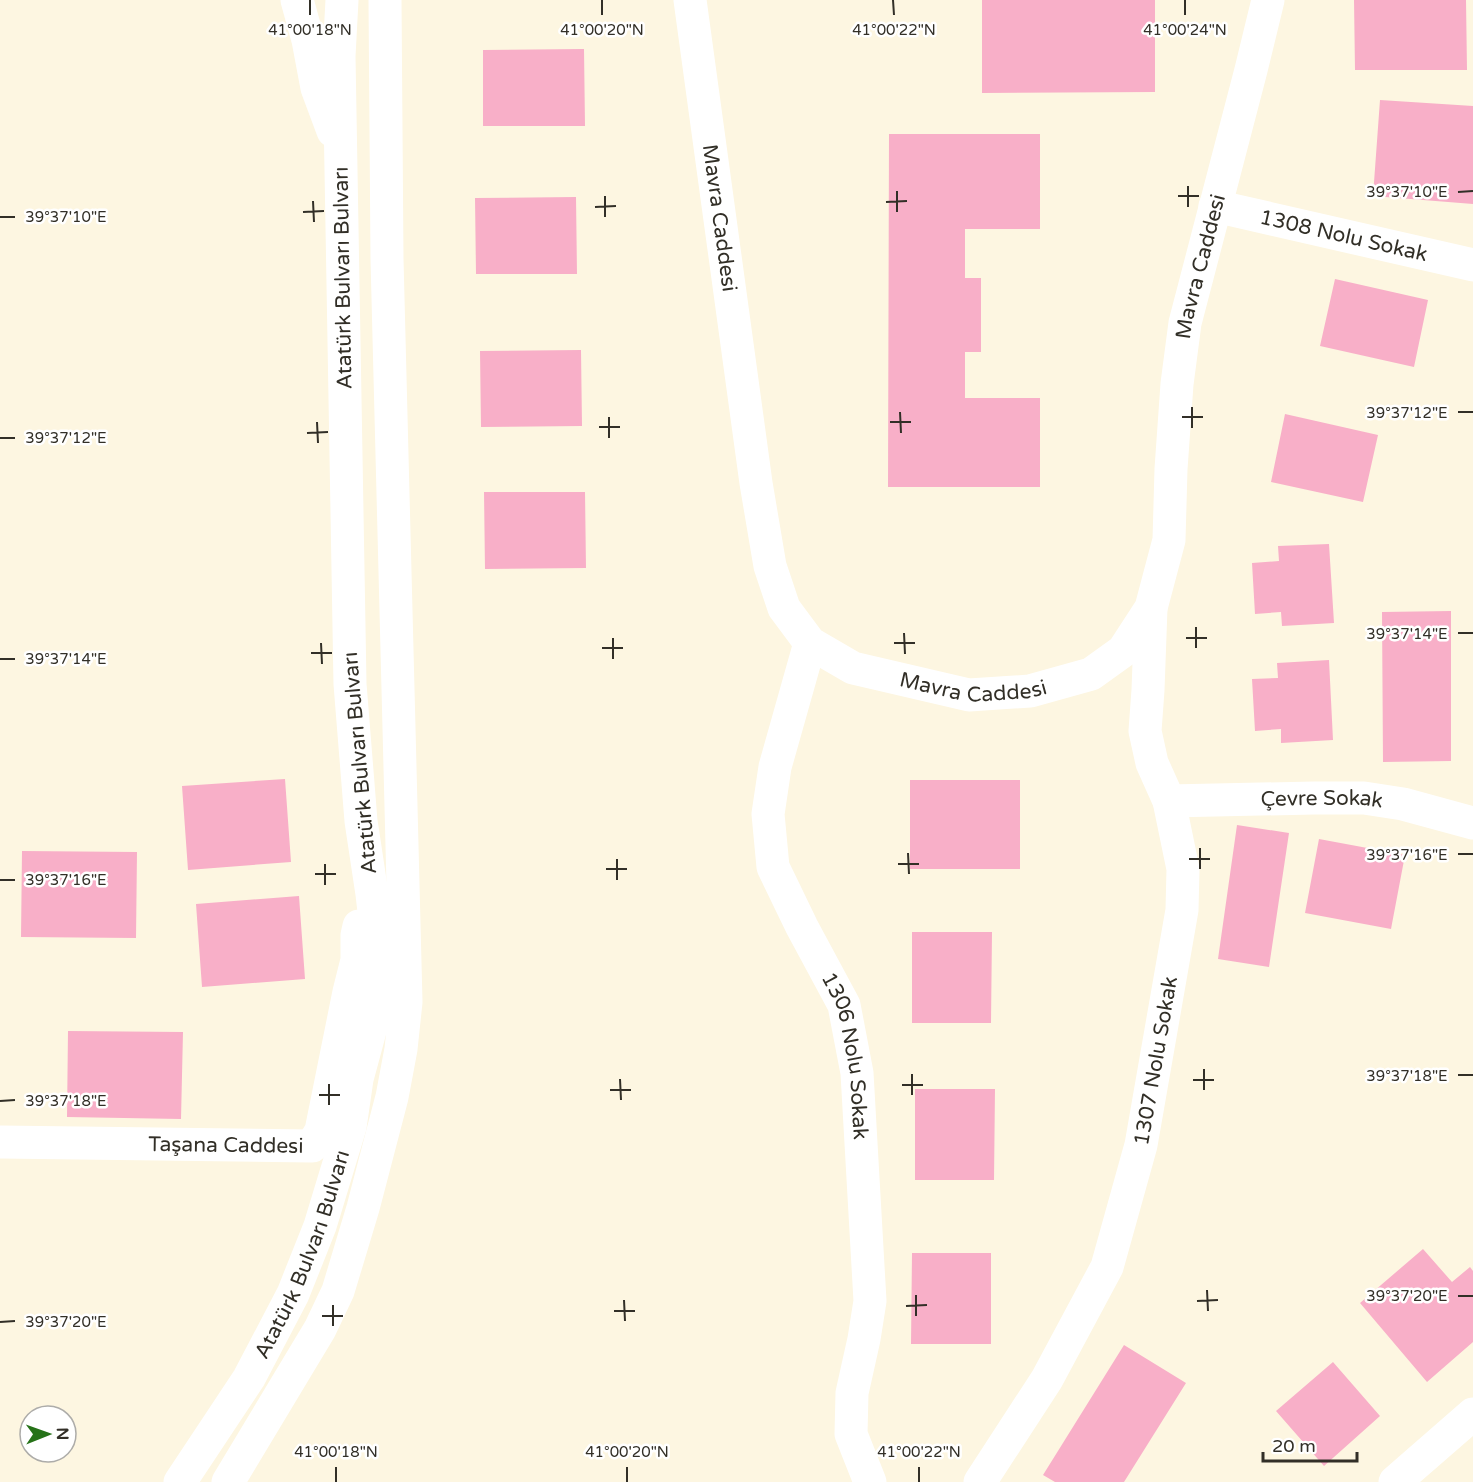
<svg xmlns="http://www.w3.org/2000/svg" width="1473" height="1482" viewBox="0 0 1473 1482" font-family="'Varela Round',sans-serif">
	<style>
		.building { fill: #f8afc8 }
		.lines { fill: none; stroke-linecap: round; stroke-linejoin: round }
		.minor { stroke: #fff; stroke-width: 33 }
		.ticks { fill: none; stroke: #322f27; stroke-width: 2 }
		.labels { text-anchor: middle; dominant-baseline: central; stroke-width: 5; stroke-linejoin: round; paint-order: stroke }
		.street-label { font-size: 21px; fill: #322f27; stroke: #fff }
		.ticks-label { font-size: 15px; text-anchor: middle; fill: #322f27; stroke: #fff; stroke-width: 5; stroke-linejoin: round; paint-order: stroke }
	</style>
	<rect width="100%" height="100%" fill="#fdf6e1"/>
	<path class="building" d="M982 0H1155V92L982 93Z
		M1354 0H1466L1467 70H1355Z
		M584 49 585 126H483V50Z
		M1380 100 1473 106V204L1373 196Z
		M889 134H1040V229H965V278H981V352H965V398H1040V487H888Z
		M576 197 577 274H476L475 198Z
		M1335 279 1428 300 1414 367 1320 346Z
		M581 350 582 426 481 427 480 351Z
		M1285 414 1378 435 1363 502 1271 482Z
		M484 492H585L586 568 485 569Z
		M1329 544 1334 623 1282 626 1281 612 1255 614 1252 563 1279 561 1278 546Z
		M1451 611V761L1383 762 1382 612Z
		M1329 660 1333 740 1281 743V729L1255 731 1252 679 1278 678 1277 663Z
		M285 779 291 862 188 870 182 786Z
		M910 780H1020V869H910Z
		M1237 825 1289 833 1269 967 1218 959Z
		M1319 839 1405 855 1391 929 1305 913Z
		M22 851 137 852 136 938 21 937Z
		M299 896 305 979 202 987 196 904Z
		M912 932H992L991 1023H912Z
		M68 1031 183 1032 181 1119 67 1117Z
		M915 1089H995L994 1180H915Z
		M1423 1249 1452 1282 1470 1267 1473 1271V1342L1427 1382 1360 1303Z
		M912 1253H991V1344H911Z
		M1124 1345 1186 1383 1124 1482H1055L1043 1475Z
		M1333 1362 1380 1416 1324 1466 1276 1411Z"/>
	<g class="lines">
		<g class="minor">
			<path d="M297 0 308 40 317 88 333 131"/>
			<path id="s1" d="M690 0 756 483 770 566 784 608 810 643 853 668 969 695 1030 691 1091 674 1123 651 1151 608 1169 540 1171 469 1177 384 1185 323 1251 70 1268 0"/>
			<path id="s2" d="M1215 206 1473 265"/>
			<path id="s3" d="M810 643 775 767 768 814 773 867 802 927 844 1005 857 1073 870 1301 864 1339 852 1393 851 1434 870 1482"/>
			<path id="s4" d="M1169 801 1314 798H1364L1403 804 1473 823"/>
			<path id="s5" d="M0 1142 312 1146 321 1131 349 992 357 960V935L359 926"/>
			<path id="s6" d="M180 1482 249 1378 293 1294 320 1226 350 1127 357 1079 374 1016 379 955 372 894 361 821 350 684 339 56 342 0"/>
			<path d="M228 1482 320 1329 338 1291 363 1208 392 1097 401 1049 406 1002 387 259 385 0"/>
			<path id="s7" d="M980 1482 1047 1379 1107 1267 1141 1145 1182 910 1183 869 1169 801 1152 763 1145 731 1148 690 1151 608"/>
			<path d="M1395 1482 1473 1414"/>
		</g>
	</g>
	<path class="ticks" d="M310 0V15M602 0V15M893 0 894 15M1185 0V15M1188 186V207M897 191V212M1458 192 1473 191M605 196V217M1178 196H1199M313 201 314 222M886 202 907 201M595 207 616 206M303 212 324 211M0 217H15M1192 407V428M900 412 901 433M1458 412H1473M609 417V438M1182 417H1203M317 422 318 443M890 422H911M599 427H620M307 433 328 432M0 438H15M1196 627V648M904 633 905 654M1458 633H1473M613 638V659M1186 638H1207M321 643 322 664M894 643H915M602 648H623M311 653H332M0 659H15M1200 848V869M908 853 909 874M1458 854H1473M617 859V880M1189 859H1210M325 864V885M898 864H919M606 869H627M315 874H336M0 880H15M1204 1069V1090M912 1074V1095M1458 1075H1473M620 1079 621 1100M1193 1080H1214M329 1084V1105M902 1085H923M610 1090H631M319 1095H340M0 1101 15 1100M1207 1290 1208 1311M916 1295V1316M1458 1296H1473M624 1300 625 1321M1197 1301 1218 1300M333 1305V1326M906 1306 927 1305M614 1311H635M322 1316H343M0 1322 15 1321M336 1467V1482M627 1467V1482M919 1467V1482"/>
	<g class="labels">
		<g class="street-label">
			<text stroke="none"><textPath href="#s1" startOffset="220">Mavra Caddesi</textPath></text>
			<text stroke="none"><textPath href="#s2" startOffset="132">1308 Nolu Sokak</textPath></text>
			<text stroke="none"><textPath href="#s1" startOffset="1390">Mavra Caddesi</textPath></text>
			<text transform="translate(343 278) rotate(-91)">Atatürk Bulvarı Bulvarı</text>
			<text stroke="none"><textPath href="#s1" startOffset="832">Mavra Caddesi</textPath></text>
			<text transform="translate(360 763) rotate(-95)">Atatürk Bulvarı Bulvarı</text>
			<text stroke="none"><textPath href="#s4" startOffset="153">Çevre Sokak</textPath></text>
			<text stroke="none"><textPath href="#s3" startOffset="435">1306 Nolu Sokak</textPath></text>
			<text stroke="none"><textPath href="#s7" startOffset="462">1307 Nolu Sokak</textPath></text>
			<text stroke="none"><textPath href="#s5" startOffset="226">Taşana Caddesi</textPath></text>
			<text stroke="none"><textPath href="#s6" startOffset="260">Atatürk Bulvarı Bulvarı</textPath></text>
		</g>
	</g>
	<g class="ticks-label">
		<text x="310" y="35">41°00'18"N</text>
		<text x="602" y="35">41°00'20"N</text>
		<text x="894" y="35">41°00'22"N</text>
		<text x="1185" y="35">41°00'24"N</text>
		<text x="1407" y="197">39°37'10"E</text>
		<text x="66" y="222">39°37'10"E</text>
		<text x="1407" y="418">39°37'12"E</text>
		<text x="66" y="443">39°37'12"E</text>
		<text x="1407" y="639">39°37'14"E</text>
		<text x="66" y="664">39°37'14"E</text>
		<text x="1407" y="860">39°37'16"E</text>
		<text x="66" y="885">39°37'16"E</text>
		<text x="1407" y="1081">39°37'18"E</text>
		<text x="66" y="1106">39°37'18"E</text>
		<text x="1407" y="1301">39°37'20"E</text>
		<text x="66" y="1327">39°37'20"E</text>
		<text x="336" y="1457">41°00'18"N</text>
		<text x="627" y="1457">41°00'20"N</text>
		<text x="919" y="1457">41°00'22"N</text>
	</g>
	<g transform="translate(48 1434) rotate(89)"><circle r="28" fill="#ffffff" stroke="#adaca9" stroke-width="1.5"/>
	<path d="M0-4.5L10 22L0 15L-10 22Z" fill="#267218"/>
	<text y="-9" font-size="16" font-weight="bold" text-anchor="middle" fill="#322f27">N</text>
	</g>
	<path d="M1263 1452v9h94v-9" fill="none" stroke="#322f27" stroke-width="3"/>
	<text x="1272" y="1452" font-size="18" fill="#322f27" stroke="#ffffff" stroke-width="4.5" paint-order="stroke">20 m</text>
</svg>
